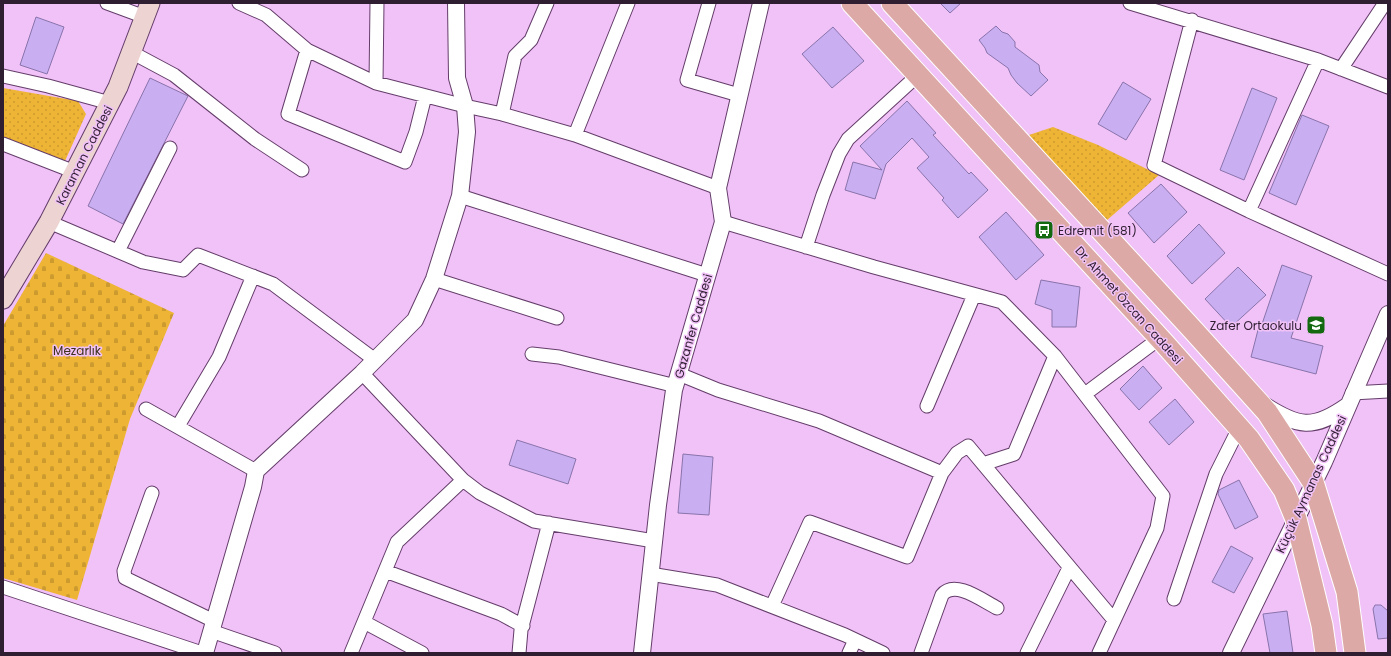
<svg xmlns="http://www.w3.org/2000/svg" width="1391" height="656" viewBox="0 0 1391 656" font-family="Poppins,sans-serif">
	<style>
		.grass { fill: url(#grass-dots) }
		.cemetery { fill: url(#cemetery-stones) }
		.building { fill: #c9aff2; stroke: #8973ab }
		.lines { fill: none; stroke-linecap: round; stroke-linejoin: round }
		.minor-casing { stroke: #643d6a; stroke-width: 15 }
		.tertiary-casing { stroke: #643d6a; stroke-width: 18 }
		.secondary-casing { stroke: #643d6a; stroke-width: 21 }
		.primary-casing { stroke: #fff; stroke-width: 23 }
		.minor { stroke: #fff; stroke-width: 13 }
		.tertiary { stroke: #fff; stroke-width: 16 }
		.secondary { stroke: #edd4d3; stroke-width: 19 }
		.primary { stroke: #dca9a7; stroke-width: 21 }
		.labels { text-anchor: middle; dominant-baseline: central; stroke-width: 3; stroke-linejoin: round; paint-order: stroke }
		.street-label { font-size: 12px; fill: #2f1e32; stroke: #f1c2f7 }
		.poi-label { font-size: 12px; fill: #2f1e32; stroke: #f1c2f7; text-anchor: start }
		.park-label { font-size: 12px; fill: #3c311b; stroke: #f1c2f7 }
	</style>
	<defs>
		<pattern id="grass-dots" width="8" height="8" patternUnits="userSpaceOnUse"><rect width="8" height="8" fill="#eeb435"/><path d="M2 2h.1M6 6h.1" fill="none" stroke="#cc9a2f" stroke-width="1.8" stroke-linecap="round"/></pattern>
		<pattern id="cemetery-stones" width="16" height="16" patternUnits="userSpaceOnUse"><rect width="16" height="16" fill="#eeb435"/><path d="M2 7V4a2 2 0 0 1 4 0v3zM10 15v-3a2 2 0 0 1 4 0v3z" fill="#cc9a2f"/></pattern>
	</defs>
	<rect width="100%" height="100%" fill="#f1c2f7"/>
	<path class="grass" d="M3 88 78 101 86 114 65 161 3 137Z
		M1053 127 1098 145 1159 175 1106 221 1029 135Z"/>
	<path class="cemetery" d="M46 253 174 313 130 419 77 600 3 578V326Z"/>
	<path class="building" d="M940 3H961L950 13Z
		M36 17 64 27 47 74 20 65Z
		M996 26 1002 32 1008 34 1015 42V47L1039 65 1040 72 1048 80 1031 96 1017 83 1011 75 1008 68 987 53 985 48 979 40Z
		M833 27 864 61 832 88 802 54Z
		M150 78 188 96 123 224 88 206Z
		M1123 82 1151 99 1126 140 1098 124Z
		M1252 88 1277 98 1244 180 1220 170Z
		M907 101 936 133 933 135 969 174 971 172 988 190 958 218 942 200 944 198 917 168 929 157 912 138 886 164 875 199 845 190 853 162 882 170 860 146Z
		M1302 115 1329 126 1296 205 1269 193Z
		M1161 184 1187 212 1154 243 1128 213Z
		M1006 212 1044 255 1016 280 979 237Z
		M1199 224 1225 253 1192 284 1167 256Z
		M1282 265 1312 276 1291 338 1323 346 1316 374 1251 357 1258 330H1260Z
		M1238 267 1266 295 1231 327 1205 299Z
		M1041 280 1080 287 1076 327H1052V310L1035 304Z
		M1143 366 1162 388 1139 410 1120 389Z
		M1175 399 1194 422 1169 445 1149 422Z
		M517 440 576 459 568 484 509 465Z
		M683 454 713 457 709 515 678 513Z
		M1239 480 1258 517 1235 529 1218 494 1219 490Z
		M1231 546 1253 558 1234 593 1212 582Z
		M1375 605H1381L1388 611V638L1378 639 1373 609Z
		M1287 611 1293 653H1270L1263 614Z"/>
	<g class="lines">
		<defs>
			<path id="minor" d="M107 3 145 17
				M239 3 266 15 307 50 376 83 465 106 502 114 575 135 718 188
				M709 3 687 80 739 95
				M1130 3 1318 60 1388 87
				M1192 20 1154 165 1249 211 1388 274
				M307 50 288 114 405 162 416 132 425 96
				M131 52 174 75 255 139 302 170
				M1341 69 1385 3
				M3 76 48 86 110 103
				M376 83 377 3
				M502 114 515 56 531 40 547 3
				M575 135 628 3
				M3 144 75 172
				M460 196 707 275
				M1249 211 1318 60
				M49 222 143 262 183 270 198 255 273 284 375 360
				M723 222 874 267 1002 302 1055 356 1163 496 1157 528 1099 653
				M806 247 823 195 839 154 848 139 918 75
				M118 251 170 148
				M434 279 557 318
				M532 354 559 357 676 386
				M362 373 463 480 480 493 534 521 654 541
				M679 374 718 390 819 421 942 473 957 453 968 446 1114 620
				M1352 393 1388 391
				M1085 394 1160 338
				M927 406 974 295
				M146 409 256 471
				M178 426 219 357 253 276
				M983 464 1014 454 1055 356
				M152 493 124 571 125 578 214 621
				M385 571 501 614 523 626
				M650 574 717 585 845 635 883 653
				M3 587 202 653
				M1174 599 1216 474 1239 428
				M772 606 810 522 907 557 942 473
				M364 622 422 653
				M211 631 275 653
				M351 653 397 542 463 480
				M519 653 521 630 549 523
				M849 653 855 640
				M921 653 942 595C955 579 983 601 997 608
				M1027 653 1069 568"/>
			<path id="tertiary" d="M1264 405C1298 427 1313 430 1347 406
				M205 653 253 487 256 471 362 373 415 320 434 279 460 196 467 132 465 106 457 78 456 3
				M642 653 658 505 674 390 723 222 718 188 761 3
				M1231 653 1324 462 1388 314"/>
			<path id="secondary" d="M3 299 49 222 118 87 150 3"/>
			<path id="primary" d="M852 3 1164 343 1249 439 1284 490 1296 519 1322 625 1326 653
				M892 3 1193 330 1267 412 1313 482 1347 592 1355 653"/>
		</defs>
		<use href="#minor" class="minor-casing"/>
		<use href="#tertiary" class="tertiary-casing"/>
		<use href="#secondary" class="secondary-casing"/>
		<use href="#primary" class="primary-casing"/>
		<use href="#minor" class="minor"/>
		<use href="#tertiary" class="tertiary"/>
		<use href="#secondary" class="secondary"/>
		<use href="#primary" class="primary"/>
	</g>
	<defs>
		<symbol id="bus-square" viewBox="-11 -11 22 22"><rect x="-9" y="-9" width="18" height="18" rx="4" fill="#13690f" stroke="#f1c2f7"/><path d="M-5-6H5V4H4V6H2V4H-2V6H-4V4H-5ZM-3.5-4V0h7V-4ZM-3.5 1.2v1.5H-2V1.2ZM2 1.2v1.5H3.5V1.2Z" fill="#fff"/></symbol>
		<symbol id="school-square" viewBox="-11 -11 22 22"><rect x="-9" y="-9" width="18" height="18" rx="4" fill="#13690f" stroke="#f1c2f7"/><path d="M0-5L7-2L0 1L-7-2ZM-4 1L0 2.5L4 1V4Q0 6-4 4Z" fill="#fff"/></symbol>
	</defs>
	<g fill-rule="evenodd">
		<use href="#bus-square" x="1033" y="219" width="22" height="22"/>
		<use href="#school-square" x="1305" y="314" width="22" height="22"/>
	</g>
	<g class="labels">
		<g class="street-label">
			<text transform="translate(84 155) rotate(-63)">Karaman Caddesi</text>
			<text transform="translate(1129 305) rotate(48)">Dr. Ahmet Özcan Caddesi</text>
			<text transform="translate(693 326) rotate(-74)">Gazanfer Caddesi</text>
			<text transform="translate(1311 484) rotate(-65)">Küçük Aymanas Caddesi</text>
		</g>
		<g class="poi-label">
			<text x="1058" y="230">Edremit (581)</text>
			<text x="1302" y="325" text-anchor="end">Zafer Ortaokulu</text>
		</g>
		<g class="park-label">
			<text x="77" y="350">Mezarlık</text>
		</g>
	</g>
	<rect width="1391" height="656" fill="none" stroke="#2f1e32" stroke-width="8"/>
</svg>
